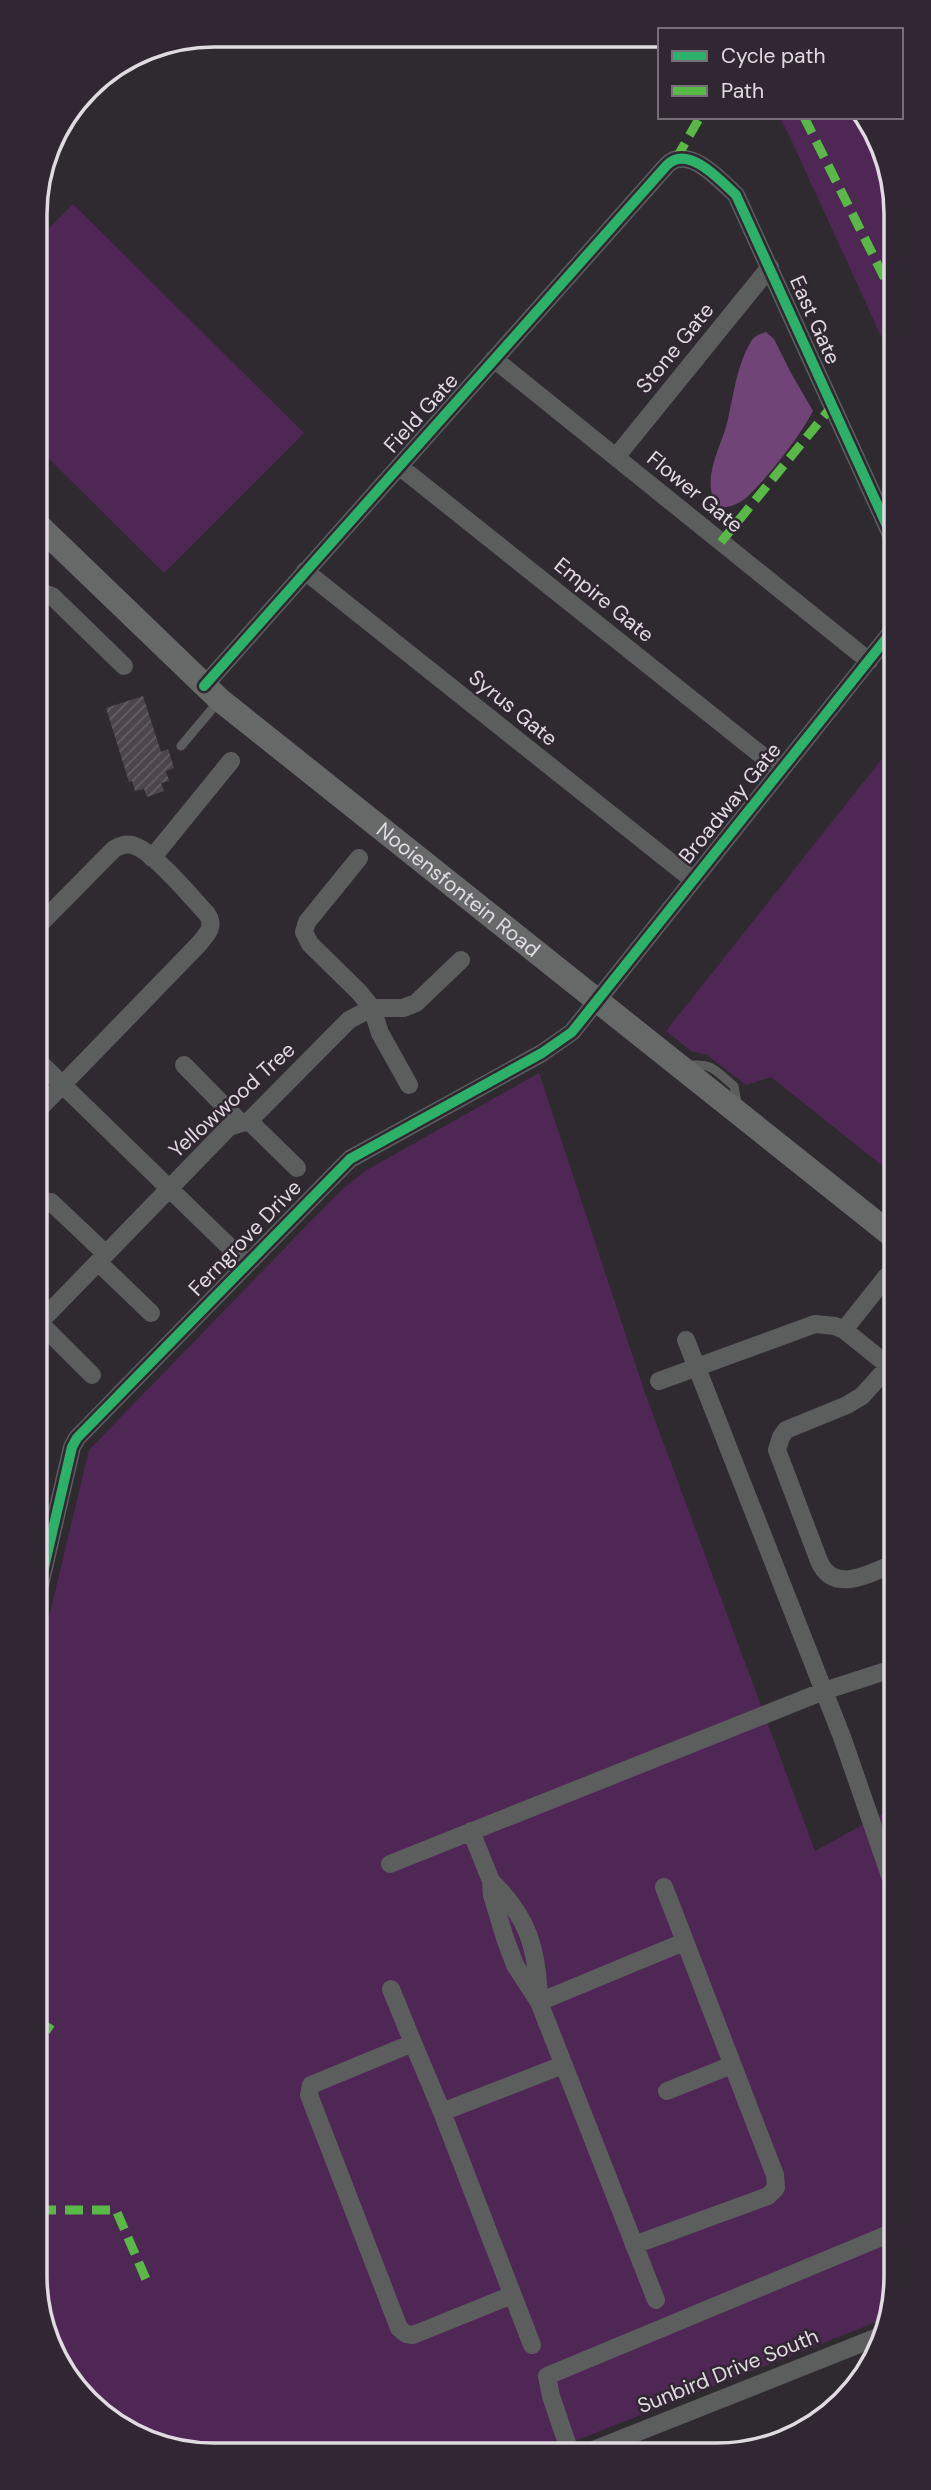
<svg xmlns="http://www.w3.org/2000/svg" width="931" height="2490" viewBox="0 0 931 2490" font-family="'DM Sans',sans-serif">
	<style>
		.grass { fill: #4f2755 }
		.water { fill: #714477 }
		.building { fill: url(#building-hatch) }
		.lines { fill: none; stroke-linecap: round; stroke-linejoin: round }
		.lane { stroke: #5c5e5e; stroke-width: 9 }
		.street { stroke: #5c5e5e; stroke-width: 18 }
		.secondary { stroke: #676969; stroke-width: 24 }
		.quiet { stroke: #58b947; stroke-width: 9; stroke-dasharray: 18 9; stroke-linecap: butt }
		.cycleway-casing { stroke: #312732; stroke-width: 15 }
		.cycleway { stroke: #2db169; stroke-width: 10 }
		.labels { text-anchor: middle; dominant-baseline: central; stroke-width: 5; stroke-linejoin: round; paint-order: stroke }
		.street-label { font-size: 21px; fill: #e0dae1; stroke: #312732 }
		.rim { fill: none; stroke: #e0dae1; stroke-width: 3.5 }
	</style>
	<defs>
		<pattern id="building-hatch" width="6" height="6" patternUnits="userSpaceOnUse" patternTransform="scale(1.75)"><rect width="6" height="6" fill="#4c464c"/><path d="M-1 1l2-2M0 6l6-6M5 7l2-2" fill="none" stroke="#666066"/></pattern>
	</defs>
	<rect width="100%" height="100%" fill="#2f2a2f"/>
	<path class="grass" d="M779 117H859L892 179 893 362 788 133Z
		M73 204 304 433 164 573 36 446 35 242Z
		M893 745 894 1175 771 1077 746 1085 707 1055 691 1051 666 1031Z
		M539 1073 646 1396 815 1851 895 1807 896 2287 889 2317 547 2452H180L88 2403 39 2311 38 1619 48 1621 89 1450 339 1192 365 1171Z"/>
	<path class="water" d="M766 332 774 339 791 373 813 411C798 439 769 476 746 498 739 504 729 507 721 508 714 502 712 498 711 489 708 466 723 442 728 419 734 393 737 364 752 340 756 335 760 334 766 332Z"/>
	<path class="building" d="M143 696 161 752 168 749 174 768 166 771 169 781 161 783 164 791 147 797 144 789 135 791 132 781 129 782 106 708Z"/>
	<g class="lines">
		<path class="lane" d="M181 746 218 702
			M684 1066C713 1062 713 1069 734 1086L738 1108"/>
		<path class="street" d="M494 359 869 661
			M616 457 770 267
			M399 466 780 770
			M305 571 693 880
			M36 595 43 593 52 596 124 666
			M204 686 667 165C688 144 720 180 736 195L893 539
			M152 858 231 761
			M359 858 307 922 304 932 310 944 359 992 372 1008 380 1033 409 1085
			M36 928 114 849C121 845 128 843 135 846 154 852 192 898 207 914 216 927 206 935 198 945L37 1111
			M37 1060 247 1264
			M184 1065 241 1123
			M249 1121 297 1168
			M51 1202 106 1254
			M98 1262 151 1313
			M40 1323 92 1375
			M37 1325 229 1127 249 1121 349 1020 372 1008H403L416 1003 461 960
			M844 1330 886 1277
			M686 1340 842 1737 895 1890
			M889 1366 862 1396 847 1405 786 1430 781 1437 777 1450 819 1561C834 1595 870 1573 895 1563
			M659 1381 815 1324 835 1326 844 1330 894 1370
			M37 1598 72 1447 77 1438 350 1159 542 1053 572 1032 893 630
			M471 1831 491 1881 492 1895 505 1938 515 1965 539 2002
			M390 1864 824 1691 895 1668
			M491 1881C528 1917 537 1948 539 1999
			M391 1989 413 2043
			M667 2091 732 2065
			M442 2112 532 2345
			M634 2245 768 2196 776 2188 775 2175 664 1887
			M512 2295 413 2335 406 2334 399 2328 309 2095 311 2085 413 2043 442 2112 563 2065
			M656 2300 539 2002 684 1942
			M570 2452 551 2396 547 2376 896 2231
			M588 2452 885 2334"/>
		<path class="secondary" id="s1" d="M36 523 220 700 894 1237"/>
		<path class="quiet" d="M804 117 893 295
			M676 159 700 117
			M721 542 833 405
			M38 2021 52 2030
			M38 2210H116L148 2284"/>
		<defs>
			<path id="cycleway" d="M204 686 667 165C688 144 720 180 736 195L893 539
				M37 1598 72 1447 77 1438 350 1159 542 1053 572 1032 893 630"/>
		</defs>
		<use href="#cycleway" class="cycleway-casing"/>
		<use href="#cycleway" class="cycleway"/>
	</g>
	<g class="labels">
		<g class="street-label">
			<text transform="translate(815 320) rotate(66)">East Gate</text>
			<text transform="translate(675 348) rotate(-51)">Stone Gate</text>
			<text transform="translate(421 413) rotate(-48)">Field Gate</text>
			<text transform="translate(695 492) rotate(39)">Flower Gate</text>
			<text transform="translate(604 600) rotate(39)">Empire Gate</text>
			<text transform="translate(513 708) rotate(39)">Syrus Gate</text>
			<text transform="translate(730 803) rotate(-51)">Broadway Gate</text>
			<text stroke="none"><textPath href="#s1" startOffset="560">Nooiensfontein Road</textPath></text>
			<text transform="translate(232 1100) rotate(-42)">Yellowwood Tree</text>
			<text transform="translate(245 1238) rotate(-46)">Ferngrove Drive</text>
			<text transform="translate(728 2371) rotate(-22)">Sunbird Drive South</text>
		</g>
	</g>
	<path d="M0 0H931V2490H0ZM214 47H717A167 167 0 0 1 884 214V2276A167 167 0 0 1 717 2443H214A167 167 0 0 1 47 2276V214A167 167 0 0 1 214 47Z" fill="#312732" fill-rule="evenodd"/>
	<path class="rim" d="M214 47H717A167 167 0 0 1 884 214V2276A167 167 0 0 1 717 2443H214A167 167 0 0 1 47 2276V214A167 167 0 0 1 214 47Z"/>
	<rect x="658" y="28" width="245" height="91" fill="#312732" stroke="#776f78" stroke-width="2"/>
	<rect x="672" y="51" width="35" height="10" fill="#2db169" stroke="#776f78" stroke-width="2"/>
	<text x="721" y="63" font-size="21" fill="#e0dae1">Cycle path</text>
	<rect x="672" y="86" width="35" height="10" fill="#58b947" stroke="#776f78" stroke-width="2"/>
	<text x="721" y="98" font-size="21" fill="#e0dae1">Path</text>
</svg>
